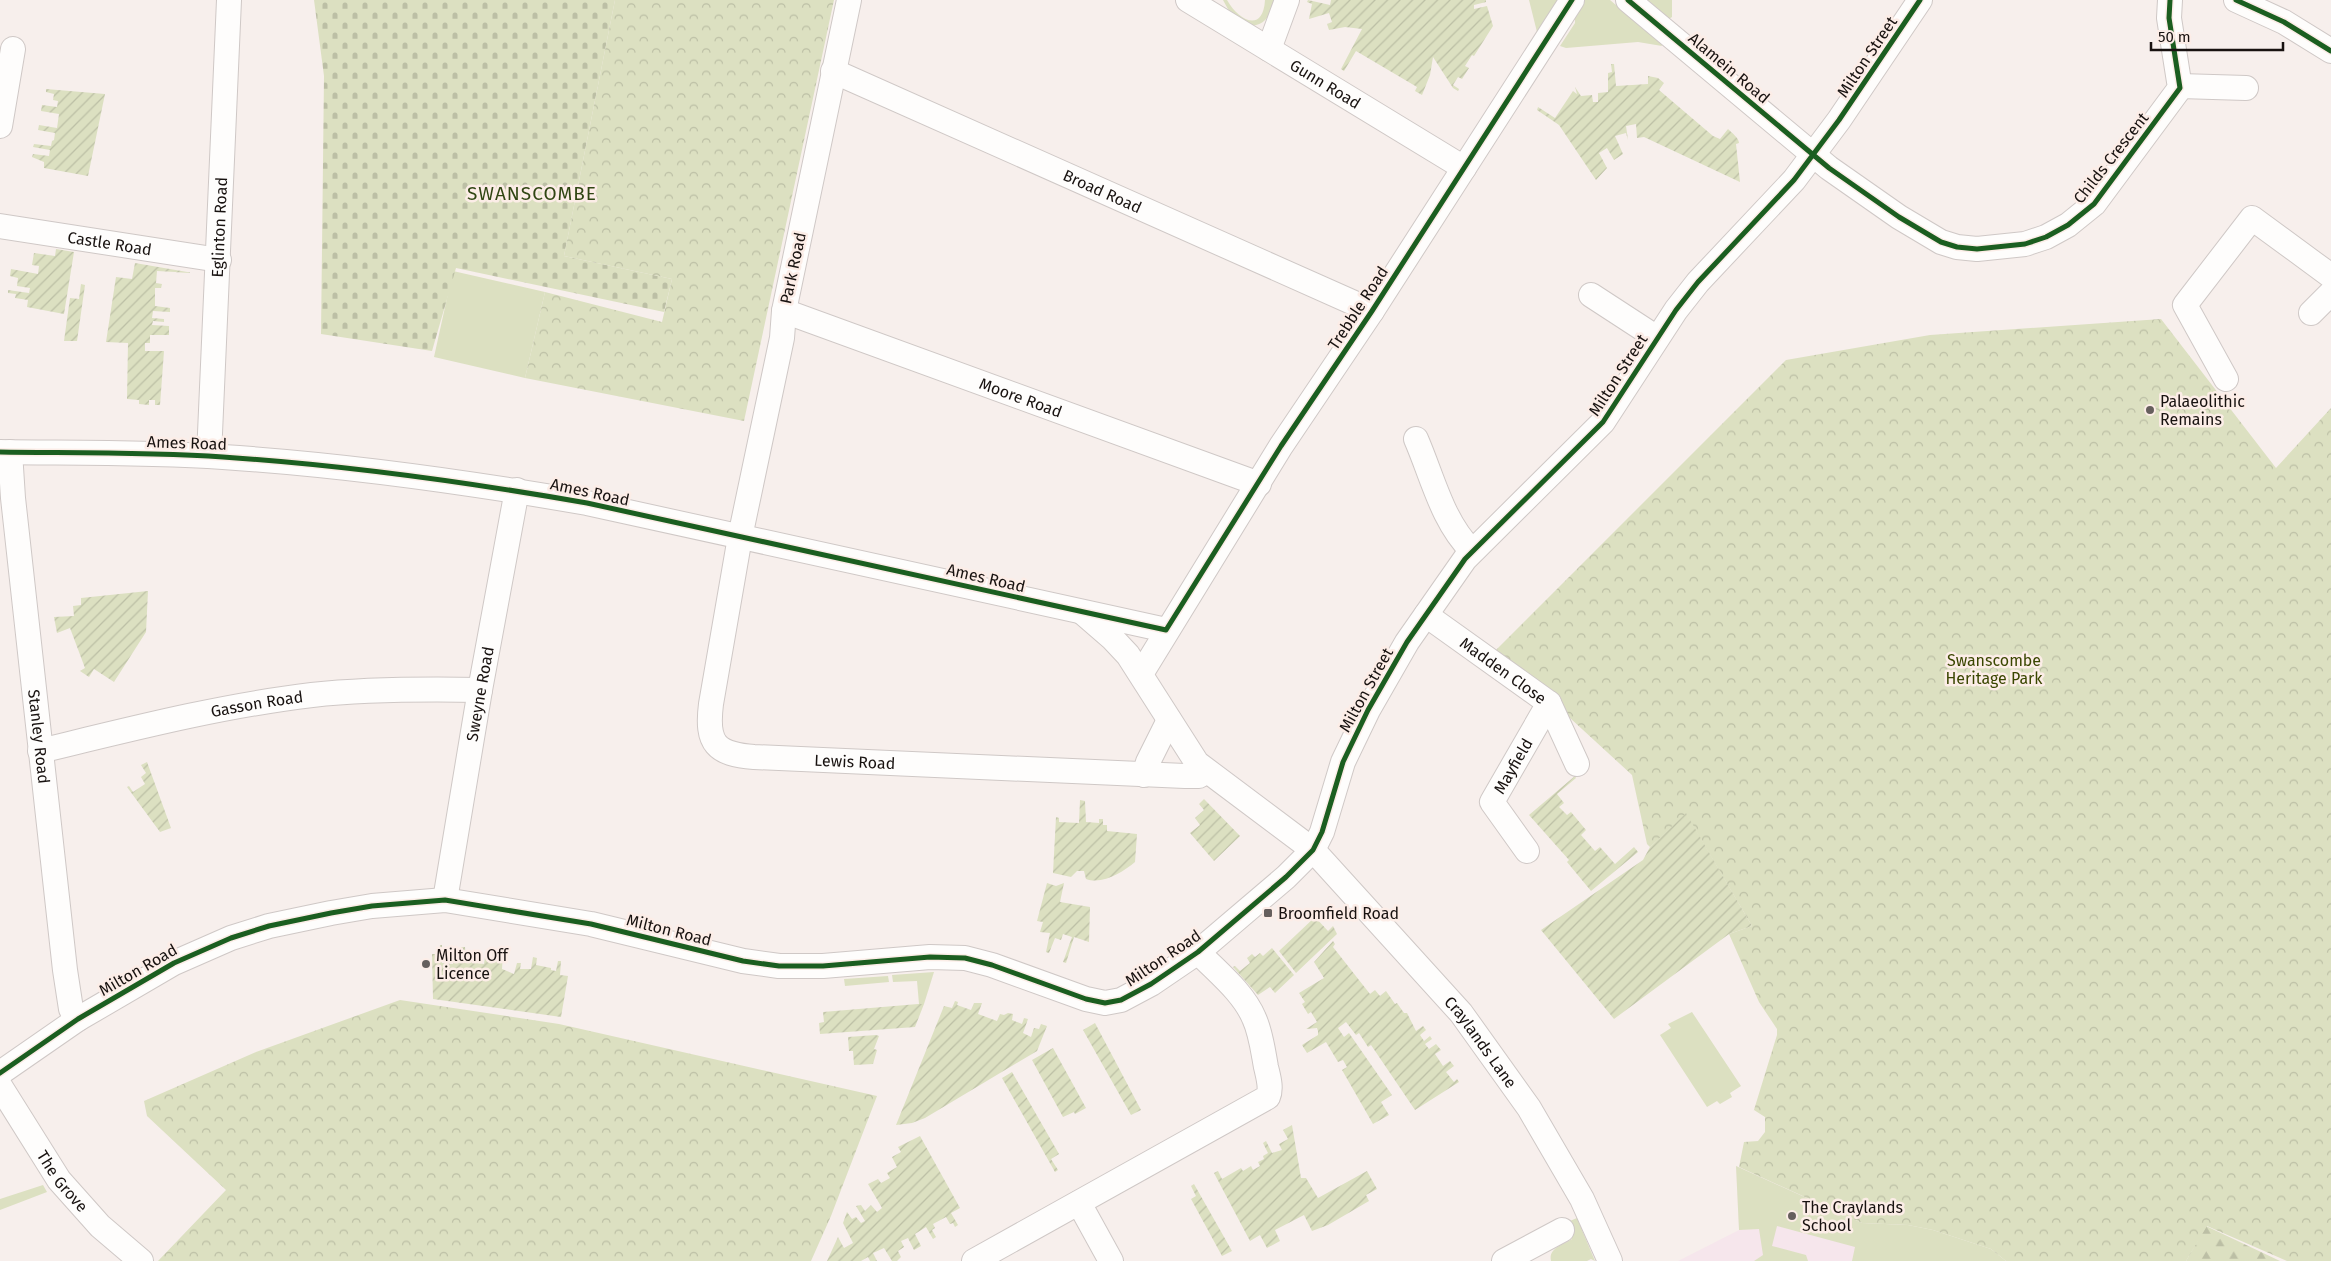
<svg xmlns="http://www.w3.org/2000/svg" width="2331" height="1261" viewBox="0 0 2331 1261" font-family="'Fira Sans',sans-serif">
	<style>
		.education { fill: #f6e6ec }
		.grass { fill: #dce0c1 }
		.forest { fill: url(#forest-firs) }
		.cemetery { fill: url(#cemetery-stones) }
		.park { fill: url(#park-crowns) }
		.garden { fill: url(#garden-furrows) }
		.lines { fill: none; stroke-linecap: round; stroke-linejoin: round }
		.minor-casing { stroke: #cfc8c6; stroke-width: 26 }
		.minor { stroke: #fefdfc; stroke-width: 24 }
		.cycleway-casing { stroke: #fcede7; stroke-width: 8 }
		.cycleway { stroke: #1b5e20; stroke-width: 5 }
		.poi-dot { fill: #665f5d; stroke: #fcede7; stroke-width: 2 }
		.labels { text-anchor: middle; dominant-baseline: central; stroke-width: 5; stroke-linejoin: round; paint-order: stroke }
		.street-label { font-size: 16px; fill: #181210; stroke: #fcede7 }
		.poi-label { font-size: 16px; fill: #181210; stroke: #fcede7; text-anchor: start }
		.park-label { font-size: 16px; fill: #3a4600; stroke: #fcede7 }
		.quarter-label { font-size: 19px; letter-spacing: 1px; fill: #304613; stroke: #fcede7 }
	</style>
	<defs>
		<pattern id="forest-firs" width="22" height="20" patternUnits="userSpaceOnUse" patternTransform="scale(1.25)"><rect width="22" height="20" fill="#dce0c1"/><path d="M5 1l3.5 6h-7zM16 11l3.5 6h-7z" fill="#bcbfa5"/></pattern>
		<pattern id="cemetery-stones" width="16" height="16" patternUnits="userSpaceOnUse" patternTransform="scale(1.25)"><rect width="16" height="16" fill="#dce0c1"/><path d="M2 7V4a2 2 0 0 1 4 0v3zM10 15v-3a2 2 0 0 1 4 0v3z" fill="#bcbfa5"/></pattern>
		<pattern id="park-crowns" width="20" height="18" patternUnits="userSpaceOnUse" patternTransform="scale(1.25)"><rect width="20" height="18" fill="#dce0c1"/><path d="M2 6a3 3 0 1 1 6 0M12 15a3 3 0 1 1 6 0" fill="none" stroke="#bcbfa5"/></pattern>
		<pattern id="garden-furrows" width="10" height="10" patternUnits="userSpaceOnUse" patternTransform="scale(1.25)"><rect width="10" height="10" fill="#dce0c1"/><path d="M-1 1l2-2M0 10L10 0M9 11l2-2" fill="none" stroke="#bcbfa5"/></pattern>
	</defs>
	<rect width="100%" height="100%" fill="#f7efec"/>
	<path class="education" d="M1736 1166 1857 1221 2006 1261H1678L1739 1230Z"/>
	<path class="grass" d="M1223 0H1227C1238 20 1263 34 1265 0H1275C1270 13 1268 24 1252 26L1229 11Z
		M1529 0H1559L1537 32Z
		M1583 0H1610L1661 43 1662 46 1638 42 1566 48 1560 46 1575 23V15Z
		M1643 0H1672V17L1669 19Z
		M453 271 545 292 525 378 434 357Z
		M934 972 924 1004H919L917 981 893 982 892 975Z
		M888 976 889 982 845 986 844 979Z
		M1692 1012 1741 1086 1730 1093 1732 1097 1720 1104 1717 1101 1707 1107 1660 1035 1671 1028 1668 1024Z
		M1736 1166 1862 1223 1908 1225 1933 1230 1991 1249 2006 1261H1852L1855 1247 1777 1226 1772 1246 1806 1255 1808 1261H1754L1763 1255 1759 1229 1739 1230Z
		M43 1185 47 1192 0 1210V1199Z
		M1577 1218 1595 1261 1591 1259 1587 1261H1551C1548 1248 1563 1245 1572 1239L1565 1223Z"/>
	<path class="forest" d="M2206 1226 2280 1261H2186Z"/>
	<path class="cemetery" d="M314 0H615L564 256 672 279 664 312 456 268 432 351 321 334 324 76Z"/>
	<path class="park" d="M615 0H834L744 421 525 378 545 292 662 322 672 279 564 256Z
		M2161 319 2276 468 2331 408V1261H2287L2207 1226 2186 1261H2006L1991 1249 1933 1230 1908 1225 1862 1223 1739 1167 1744 1142 1758 1141 1765 1132V1117L1754 1110 1753 1113 1777 1035V1029L1759 1002 1729 934 1752 926 1686 814 1650 847 1647 844 1632 775 1496 650 1786 360 1930 335Z
		M400 1000 559 1024 877 1096 831 1216 811 1261H158L226 1190 147 1116 144 1101 256 1052Z"/>
	<path class="garden" d="M1308 0 1330 5 1331 0H1486V2L1474 5V9L1487 6 1493 26 1474 56 1472 55 1465 66 1469 68 1462 79 1458 77 1453 85 1459 89 1458 91 1453 88 1433 57 1430 75 1422 95 1415 91 1417 87 1356 51 1344 71 1341 69 1362 29 1345 27 1329 30 1327 24 1332 22 1329 13 1309 19 1312 4 1307 2Z
		M1611 64H1614L1616 86 1648 84V76L1658 78 1664 83 1659 90 1713 136 1720 139 1728 129C1732 133 1739 138 1739 143L1736 144 1740 182 1644 137 1637 138 1636 124 1626 126 1628 140 1626 133 1615 136 1623 154 1614 160 1607 148 1599 153 1607 168 1596 180 1559 125 1537 110 1538 107 1555 118 1573 91 1577 94 1575 87 1581 96 1592 95 1593 102H1598V93L1608 92V73L1612 72Z
		M46 89 105 94 88 176 44 168V162L32 157 33 154 49 156 50 150 33 147 34 144 51 146 52 141 54 140 55 133 38 130 39 125 57 128 59 114 41 111 42 105 57 107 58 101 53 100 54 94 46 92Z
		M56 249 74 252 64 314 27 307 28 300 15 298 16 294 8 293V290L29 293 30 288 17 286 18 278 10 276 11 269 38 274 39 266 32 265 34 253 55 256Z
		M135 263 193 273 157 271 156 283 162 284 161 288H155V306L170 308V312L153 311 152 318 164 319V322L153 321 152 325 169 326V335H150V343H145V351H164L160 405H155V400H149V405L139 404V400L127 399 128 343 106 342 116 277 132 279Z
		M81 284 85 285 77 341H64L70 298 79 299Z
		M148 591 146 632 114 682 94 669 89 677 80 671 85 668 70 628 57 633 54 617 74 616 73 606 81 605V598Z
		M147 762 171 828 160 832 127 787 129 786 133 792 145 784 141 777 146 773 141 765Z
		M1575 776 1576 778 1557 794 1564 803 1559 807 1567 815 1571 812 1586 830 1581 835 1595 851 1600 847 1615 864 1634 847 1638 852 1591 891 1567 862 1569 860 1529 815Z
		M1204 799 1240 836 1214 861 1190 833 1200 825 1195 818 1204 810 1199 804Z
		M1080 800 1085 801 1086 822 1099 823V819H1103V825H1107V831L1137 834 1135 862C1123 872 1103 885 1086 879L1084 871H1077L1071 877 1053 873 1056 817 1059 818V822L1079 823Z
		M1686 813 1752 926 1729 934 1614 1019 1541 930 1643 860 1650 847Z
		M1047 883 1056 886 1064 883 1060 902 1090 907 1089 942 1074 937 1066 963 1063 962 1072 937 1063 934 1061 940 1055 938 1049 953 1046 952 1050 933 1040 932 1043 922 1037 921Z
		M1315 917 1328 931 1333 926 1337 934 1296 973 1279 951Z
		M1333 941 1335 944 1333 947 1370 994 1375 990 1380 996 1386 991 1395 1004 1397 1003 1404 1013H1407L1416 1031 1423 1026 1426 1030 1420 1035 1424 1041 1430 1036 1432 1039 1425 1044 1429 1049 1436 1044 1441 1050 1435 1054 1443 1066 1450 1061 1454 1066 1446 1072 1454 1082 1457 1079 1459 1082 1415 1110 1371 1045 1368 1047 1359 1033 1356 1035 1346 1022 1338 1028 1344 1037 1349 1033 1392 1095 1381 1102 1389 1115 1373 1124 1342 1070 1347 1067 1343 1060 1338 1062 1326 1042 1307 1053 1302 1045 1318 1035V1031L1317 1028 1306 1029 1317 1022 1311 1012 1308 1014 1302 1004 1305 1002 1299 993 1324 978 1314 962Z
		M440 945H442V963L453 964 454 957 461 956V947H465L466 961 484 964 485 957H492V950L503 952 502 969 514 974 517 963H521L520 969H531L533 957 537 958 536 965 551 968V970L556 971 558 961H561L560 975 568 976 561 1017 433 999 432 954H439Z
		M1272 948 1294 975 1275 993 1270 987 1258 995 1233 967 1235 966 1240 971 1250 963 1247 958 1252 954 1255 957 1260 953 1263 956Z
		M955 1001 958 1002 957 1005 971 1010 974 1003H982L978 1014 997 1021 1000 1014 1004 1015 1008 1013 1013 1014 1012 1020 1022 1024 1024 1018 1028 1019 1023 1033 1031 1037 1034 1028 1039 1029 1041 1024 1047 1026 1037 1051 925 1118 912 1123 896 1125 944 1006 952 1008Z
		M918 1004H924L915 1027 820 1034 819 1023 824 1022 823 1012Z
		M1095 1023 1141 1110 1131 1115 1083 1030Z
		M876 1035 879 1036 874 1049 877 1050 873 1064 854 1065 853 1051H849L848 1037Z
		M1053 1048 1086 1108 1075 1114 1074 1112 1063 1117 1032 1060Z
		M1012 1072 1059 1154 1051 1159 1058 1170 1055 1172 1002 1078Z
		M1292 1125 1301 1178H1306L1318 1198 1367 1171 1377 1189 1366 1195 1369 1201 1328 1225 1312 1231 1304 1215 1275 1230 1280 1241 1267 1248 1260 1235 1250 1241 1214 1173 1218 1171 1222 1179 1241 1168 1243 1171 1251 1166 1253 1170 1260 1166 1258 1162 1264 1159 1263 1156 1268 1153 1263 1143 1266 1141 1272 1153 1282 1150 1279 1144 1288 1139 1283 1130Z
		M920 1136 960 1208 951 1213 958 1225 955 1227 953 1223 950 1224 946 1217 933 1224 935 1228 932 1230 936 1237 933 1239 926 1227 915 1234 921 1246 914 1250 908 1238 901 1241 904 1247 898 1251 901 1257 897 1261H892L884 1248 873 1253 877 1261H870L868 1257 861 1261H827L838 1237 844 1248 853 1243 843 1223 847 1212 852 1219 856 1217 861 1223 865 1221 856 1206 861 1205 865 1211 871 1205 877 1212 882 1208 868 1184 878 1179 881 1183 890 1178 887 1173 897 1167 892 1157 901 1152 898 1147Z
		M1194 1184 1232 1251 1222 1256 1191 1199 1196 1196 1191 1186Z"/>
	<g class="lines">
		<defs>
			<g id="minor">
				<path id="s1" d="M849 0 784 311 782 338 740 537 711 704C706 744 716 754 754 757L1185 776H1199L1206 771"/>
				<path id="s2" d="M1188 0 1464 168"/>
				<path d="M1628 0 1829 168 1899 217 1941 242 1957 247 1977 249 2025 244 2046 237 2068 225 2094 204 2180 88 2169 18 2170 0"/>
				<path d="M2236 0 2284 22 2331 51"/>
				<path d="M1269 49 1287 0"/>
				<path id="s3" d="M833 71 1372 311"/>
				<path d="M2180 86 2246 88"/>
				<path d="M0 126 13 49"/>
				<path id="s4" d="M0 226 219 260"/>
				<path d="M1591 295 1657 338"/>
				<path id="s5" d="M784 311 1259 484"/>
				<path d="M2311 313 2331 293"/>
				<path d="M2226 379 2185 305 2252 218 2331 276"/>
				<path d="M1416 439C1433 478 1442 521 1472 551"/>
				<path d="M0 452C74 453 149 452 223 457 345 465 467 482 587 503L1166 630"/>
				<path id="s6" d="M10 452 13 498 65 970 71 1009 78 1019"/>
				<path id="s7" d="M209 456 229 0"/>
				<path id="s8" d="M1083 613 1113 639 1128 655 1197 763 1313 850 1461 1013 1529 1108 1582 1199 1610 1261"/>
				<path id="s9" d="M1426 615 1549 703 1577 764"/>
				<path d="M1141 674 1281 446 1372 311 1572 0"/>
				<path id="s10" d="M40 751C131 729 220 706 312 695 368 689 424 689 480 690"/>
				<path d="M1144 775 1148 762 1169 720"/>
				<path id="s11" d="M1527 851 1492 802 1549 703"/>
				<path id="s12" d="M445 900 480 690 517 490"/>
				<path d="M0 1073 78 1019 174 963 231 938 269 926 331 913 372 906 445 900 591 924 743 961 779 966H823L930 957 965 958 992 965 1086 999 1105 1003 1121 1000 1151 984 1198 952 1286 877 1313 850 1322 832 1343 762 1368 710 1407 642 1465 559 1603 422 1676 310 1698 282 1794 180 1839 120 1920 0"/>
				<path id="s13" d="M0 1086 59 1180 100 1226 141 1261"/>
				<path d="M1079 1203 1111 1261"/>
				<path d="M974 1261 1268 1097C1272 1088 1268 1076 1266 1067 1263 1051 1261 1033 1254 1018 1243 992 1217 972 1198 952"/>
				<path d="M1504 1261 1562 1230"/>
			</g>
		</defs>
		<use href="#minor" class="minor-casing"/>
		<use href="#minor" class="minor"/>
		<defs>
			<path id="cycleway" d="M1628 0 1829 168 1899 217 1941 242 1957 247 1977 249 2025 244 2046 237 2068 225 2094 204 2180 88 2169 18 2170 0
				M2236 0 2284 22 2331 51
				M0 452C74 453 149 452 223 457 345 465 467 482 587 503L1166 630 1281 446 1372 311 1572 0
				M0 1073 78 1019 174 963 231 938 269 926 331 913 372 906 445 900 591 924 743 961 779 966H823L930 957 965 958 992 965 1086 999 1105 1003 1121 1000 1151 984 1198 952 1286 877 1313 850 1322 832 1343 762 1368 710 1407 642 1465 559 1603 422 1676 310 1698 282 1794 180 1839 120 1920 0"/>
		</defs>
		<use href="#cycleway" class="cycleway-casing"/>
		<use href="#cycleway" class="cycleway"/>
	</g>
	<g class="poi-dot">
		<circle cx="2150" cy="410" r="5"/>
		<rect x="1263" y="908" width="10" height="10" rx="2.5"/>
		<circle cx="426" cy="964" r="5"/>
		<circle cx="1792" cy="1216" r="5"/>
	</g>
	<g class="labels">
		<g class="street-label">
			<text transform="translate(1867 57) rotate(-56)">Milton Street</text>
			<text transform="translate(1729 68) rotate(40)">Alamein Road</text>
			<text stroke="none"><textPath href="#s2" startOffset="161">Gunn Road</textPath></text>
			<text transform="translate(2111 158) rotate(-52)">Childs Crescent</text>
			<text stroke="none"><textPath href="#s3" startOffset="295">Broad Road</textPath></text>
			<text stroke="none"><textPath href="#s7" startOffset="229">Eglinton Road</textPath></text>
			<text stroke="none"><textPath href="#s4" startOffset="111">Castle Road</textPath></text>
			<text transform="translate(793 268) rotate(-78)">Park Road</text>
			<text transform="translate(1358 308) rotate(-57)">Trebble Road</text>
			<text transform="translate(1618 375) rotate(-57)">Milton Street</text>
			<text stroke="none"><textPath href="#s5" startOffset="252">Moore Road</textPath></text>
			<text transform="translate(187 443) rotate(2)">Ames Road</text>
			<text transform="translate(590 492) rotate(12)">Ames Road</text>
			<text transform="translate(986 578) rotate(13)">Ames Road</text>
			<text stroke="none"><textPath href="#s9" startOffset="95">Madden Close</textPath></text>
			<text transform="translate(1366 690) rotate(-61)">Milton Street</text>
			<text stroke="none"><textPath href="#s12" startOffset="209">Sweyne Road</textPath></text>
			<text stroke="none"><textPath href="#s10" startOffset="222">Gasson Road</textPath></text>
			<text stroke="none"><textPath href="#s6" startOffset="286">Stanley Road</textPath></text>
			<text stroke="none"><textPath href="#s1" startOffset="901">Lewis Road</textPath></text>
			<text stroke="none"><textPath href="#s11" startOffset="102">Mayfield</textPath></text>
			<text transform="translate(669 930) rotate(14)">Milton Road</text>
			<text transform="translate(1163 958) rotate(-34)">Milton Road</text>
			<text transform="translate(138 970) rotate(-30)">Milton Road</text>
			<text stroke="none"><textPath href="#s8" startOffset="590">Craylands Lane</textPath></text>
			<text stroke="none"><textPath href="#s13" startOffset="114">The Grove</textPath></text>
		</g>
		<g class="poi-label">
			<text x="2160" y="401">Palaeolithic<tspan x="2160" dy="18">Remains</tspan></text>
			<text x="1278" y="913">Broomfield Road</text>
			<text x="436" y="955">Milton Off<tspan x="436" dy="18">Licence</tspan></text>
			<text x="1802" y="1207">The Craylands<tspan x="1802" dy="18">School</tspan></text>
		</g>
		<g class="park-label">
			<text x="1994" y="660">Swanscombe<tspan x="1994" dy="18">Heritage Park</tspan></text>
		</g>
		<g class="quarter-label">
			<text x="532" y="193">SWANSCOMBE</text>
		</g>
	</g>
	<path d="M2151 42v8h132v-8" fill="none" stroke="#181210" stroke-width="2.5"/>
	<text x="2158" y="42" font-size="15" fill="#181210" stroke="#fcede7" stroke-width="4" paint-order="stroke">50 m</text>
</svg>
